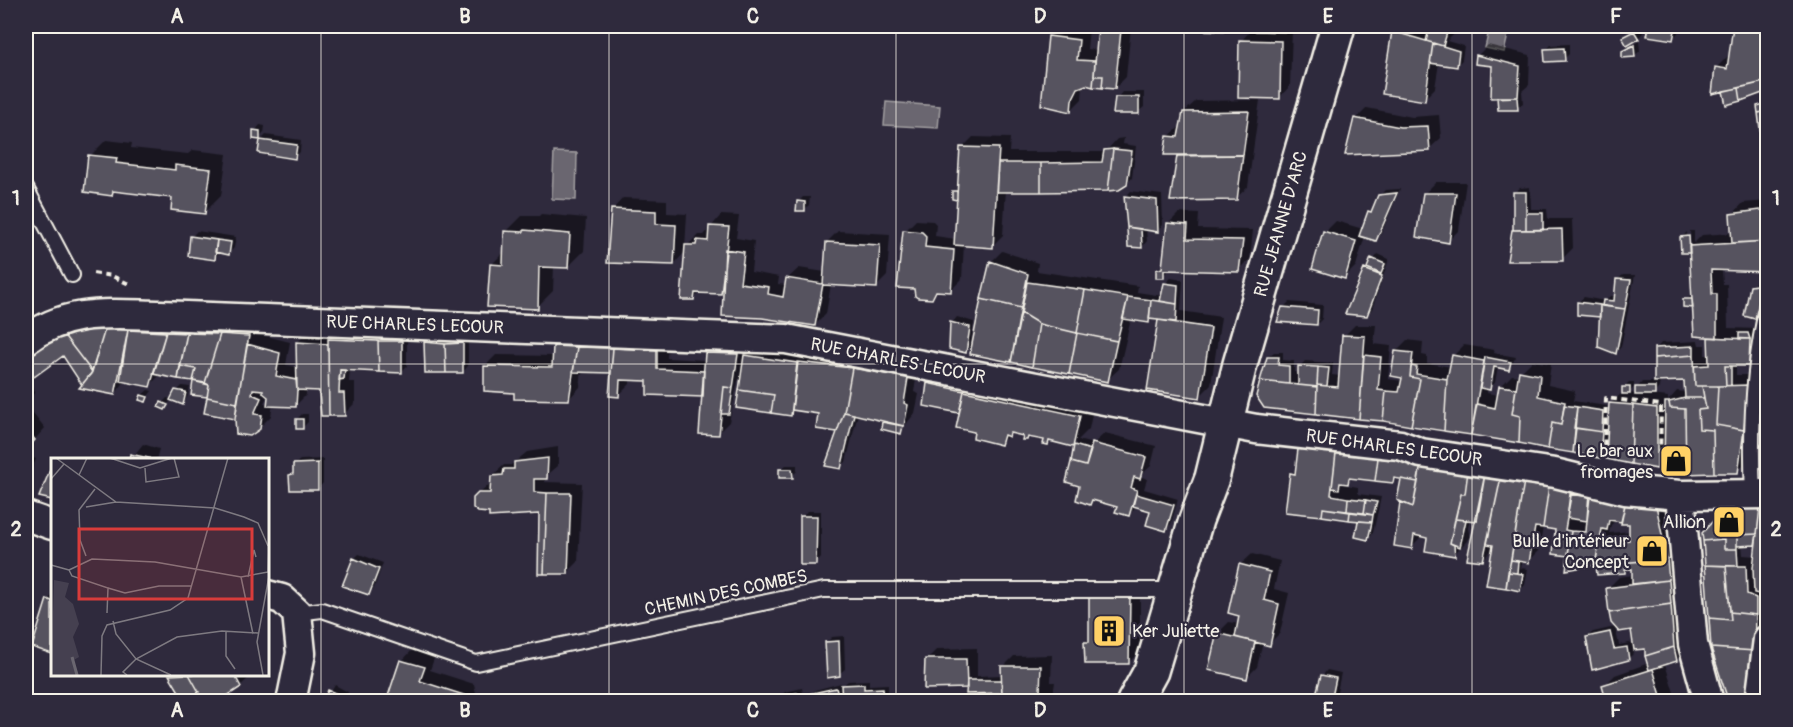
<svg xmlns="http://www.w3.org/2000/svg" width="1793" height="727" viewBox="0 0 1793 727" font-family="Pangolin,sans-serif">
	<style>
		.water { fill: #6a6670; stroke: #a19ea0; stroke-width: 1.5 }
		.shadow { fill: #0007; fill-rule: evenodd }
		.building { fill: #56525f; stroke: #f4f1e8; stroke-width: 1.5 }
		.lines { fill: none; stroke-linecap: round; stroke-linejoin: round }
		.lane-casing { stroke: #f4f1e8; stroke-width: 18 }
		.street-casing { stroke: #f4f1e8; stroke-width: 33 }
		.secondary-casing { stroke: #f4f1e8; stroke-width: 38 }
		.path { stroke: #f4f1e8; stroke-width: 4; stroke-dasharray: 6 4.5; stroke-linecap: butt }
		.lane { stroke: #2f2a3d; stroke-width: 14 }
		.street { stroke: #2f2a3d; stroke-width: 28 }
		.secondary { stroke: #2f2a3d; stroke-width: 33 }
		.grid { fill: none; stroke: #f4f1e8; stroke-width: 1.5; stroke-opacity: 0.55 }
		.labels { text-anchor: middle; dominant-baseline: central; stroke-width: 4.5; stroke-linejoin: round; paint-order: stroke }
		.street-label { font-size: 18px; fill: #f4f1e8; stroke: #2f2a3d }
		.poi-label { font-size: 18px; fill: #f4f1e8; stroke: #2f2a3d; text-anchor: end }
		.inset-river { fill: none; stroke: #6a6670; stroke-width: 3 }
		.inset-road { fill: none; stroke: #7e7a81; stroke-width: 1.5 }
		.view { fill: #d93c3b; fill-opacity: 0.15; stroke: #d93c3b; stroke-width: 3 }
		.inset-edge { fill: none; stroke: #f4f1e8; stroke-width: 3 }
		.neatline { fill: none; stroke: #f4f1e8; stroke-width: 2 }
		.grid-label { font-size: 20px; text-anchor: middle; font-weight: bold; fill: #f4f1e8 }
	</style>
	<rect width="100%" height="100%" fill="#2f2a3d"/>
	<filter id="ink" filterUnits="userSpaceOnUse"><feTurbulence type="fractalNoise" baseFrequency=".0167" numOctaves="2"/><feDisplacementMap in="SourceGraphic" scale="12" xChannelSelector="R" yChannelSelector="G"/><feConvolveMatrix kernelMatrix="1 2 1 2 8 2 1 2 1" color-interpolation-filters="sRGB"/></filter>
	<g filter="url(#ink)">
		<path class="water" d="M1490 26H1510L1504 52 1485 48Z
			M886 102 940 106 938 128 884 125Z
			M554 152 577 153 576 200 552 199Z"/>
		<path class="shadow" d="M1060 26 1089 29 1087 49 1098 50 1100 26H1091H1306L1302 30H1292L1290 86 1279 98 1241 41 1252 29 1131 27 1126 77 1115 88 1083 85 1082 99 1071 110 1049 37Z
			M1400 26H1456L1454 34 1447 41 1464 46 1462 60 1456 66 1439 63 1435 88 1424 99 1393 32Z
			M1650 26H1679L1678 33 1673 38 1649 35Z
			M1734 26H1768V89L1740 99 1716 68 1727 57H1730Z
			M1639 27 1643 33 1638 38 1624 37Z
			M1639 41 1640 51 1634 56 1623 51Z
			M1569 44V54L1564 59 1546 50 1551 45Z
			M1488 45 1530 55 1529 85 1522 91 1523 103 1517 108 1493 65 1477 56Z
			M1122 92H1144V107L1138 112 1117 98Z
			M1768 97V143L1758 107Z
			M1260 100 1248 187 1236 198 1172 199 1178 155 1169 136 1182 125 1184 112 1196 101Z
			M1367 108 1412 117 1439 115 1441 138 1429 149 1356 119Z
			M260 125 265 126 264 133 259 138 255 131Z
			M266 135 301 140 300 152 294 158 261 140Z
			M973 137 1010 138 1009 152H1105L1117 139 1124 138 1123 144 1136 146 1132 178 1126 184 1006 190 1003 235 992 246 964 244 962 279 951 290 939 289 932 297 905 231 916 220 933 221 936 224 935 236 956 239 959 196 956 199 954 192 959 186 962 148Z
			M106 140 132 143 131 148 188 154 193 150 227 154 221 196 205 212 174 197 116 190 112 194 90 156Z
			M1436 182H1466L1459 230 1448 241 1424 194Z
			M1530 187 1531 209H1547L1548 219H1572L1573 248 1562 259 1514 229V193L1520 188Z
			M1400 189 1381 234 1376 239 1365 236 1356 266 1345 277 1325 232 1336 221 1363 229 1379 196 1385 190Z
			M1131 191 1162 195 1163 225 1158 230 1146 228 1147 241 1142 247 1130 245 1126 196Z
			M803 197H810L809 205 804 210 798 202Z
			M623 198 667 200V213L687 214 685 248 698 235H704L721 215 739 216 736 238 754 241 751 272 779 277 778 284 787 285V279L799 268 825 272 827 242 838 231 890 234 887 276 876 287 831 284 826 314 815 325 762 316 723 315V293L701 292 693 299 686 251 674 264 612 210Z
			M1768 201V270L1722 269 1723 284H1727L1728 328 1760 329 1759 353 1748 364H1736V375H1758L1748 460 1737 471 1685 473 1665 469V459L1656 468 1607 458 1608 449 1600 457 1383 420 1265 406 1258 395 1268 357 1274 352H1283V360L1294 361V372L1300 373V366L1305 361 1333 363 1332 375 1341 376 1344 336 1355 325H1376L1374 344 1391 346 1388 379 1403 381V376L1392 374 1396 351 1407 340 1423 342 1422 355 1427 356V363L1451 367 1453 356 1464 345 1495 350 1494 353 1516 357 1509 368 1498 366 1495 383 1488 388 1487 393 1499 395 1501 386 1512 375 1520 376 1521 372 1532 361 1551 364 1548 385 1575 391 1573 401 1607 406 1606 426H1609L1611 403 1623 392V388L1629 382H1634V387L1629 393 1637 394V388L1642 382H1656V349L1661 343 1698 341 1699 345H1705V355H1710V336L1695 335 1694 306H1685V300L1693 295 1691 251 1683 252 1682 237 1687 232 1688 249 1691 246 1690 231H1694V243L1702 235 1733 233 1732 215 1743 203ZM1686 379V392L1677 391 1668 401V397L1652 395 1659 388 1660 380Z
			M1179 213 1199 214 1198 229 1253 230 1250 259 1239 270 1170 269 1163 276 1157 270 1164 264 1168 224Z
			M541 214 586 218 584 251 568 267 554 266 553 291 537 307 491 265 505 251 506 232 522 216H539Z
			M197 231 236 237 234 248 229 253 220 252 214 259 191 237Z
			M1002 251 1038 263 1037 271 1138 286 1137 292 1163 296 1165 283 1171 278 1183 280 1181 311 1221 317 1211 385 1199 397 1160 321 1162 319 1152 318 1148 321 1131 319 1119 369 1107 380 972 352 991 262Z
			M1378 254 1389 259 1372 309 1367 315 1347 313 1366 270Z
			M1623 275H1635L1621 347 1616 352 1601 316 1578 302 1584 297 1605 301 1610 296H1616L1617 280Z
			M1767 280 1759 312 1754 317 1752 286 1757 281Z
			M1289 302 1323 305 1322 319 1317 324 1283 308Z
			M957 317 974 322 971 346 966 351 952 323Z
			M74 324 259 325 258 334 290 342 286 365 297 367V343L308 332 407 337V366L402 371 350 369 349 382H355V403L344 414H323L320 389H306V395L295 406 273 404 271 416 259 428 238 414 235 417 209 396 194 382 196 380 161 374 150 385 126 380 115 394 84 385 63 353 27 382 35 392 26 402V351ZM270 389 269 404 264 403Z
			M565 336 668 339 667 358 706 360 707 353 718 342 748 343 747 353 756 344 918 367 914 392 919 394 915 413 900 432 883 422 886 420 858 414 846 462 840 467 841 427 819 412 795 409 790 414 742 377 738 381 729 422 718 433 705 396 649 380 630 379V384L619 395 612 372 582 371 580 387 569 399 515 391 485 366 496 355 554 356V347Z
			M430 337 468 339V366L463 372 425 343Z
			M934 378 1095 400 1089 429 1078 440 1093 444 1105 433 1156 446 1151 466 1140 476 1147 479 1144 489 1178 499 1171 524 1166 529 1152 510 1137 506 1129 514 1119 506 1094 499 1090 503 1072 460 1076 442 1073 445 1051 440 1048 444 1045 439 1012 432 1001 443 976 431 962 408 958 412 926 405 929 383Z
			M182 386 190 387 187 398 182 403 177 391Z
			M148 390 152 391 145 400 142 395Z
			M167 398 172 399 165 408 162 403Z
			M26 404 45 428 29 446 26 443Z
			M302 414H308V422L302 428 297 419Z
			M1310 438 1666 494 1682 655 1676 660 1665 664 1677 702H1609L1604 686 1615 675 1649 663 1646 647 1633 648 1634 653 1629 658 1587 637 1593 632 1615 627 1619 645 1634 642 1633 628 1608 588 1619 577 1633 575V567L1625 571 1599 574 1597 564 1570 554 1557 528 1543 527 1539 551 1528 562 1522 561 1521 568 1528 569 1525 585 1520 590 1507 587 1494 548 1483 559 1477 520 1470 519 1468 528 1470 538 1454 554 1423 535 1411 547 1395 545 1403 501V477L1397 476 1392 481 1353 476 1341 484 1358 487V494L1381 497 1373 533 1367 538 1356 536 1360 519 1287 510 1291 474 1297 469 1299 450ZM1616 520 1631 523V531L1609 533 1611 525Z
			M143 444 159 449 156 460H130Z
			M558 447V466L545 477V482L582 483 578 562 567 573 540 513 479 494 492 482V476L504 465H511L527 452Z
			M26 455 36 459 26 483Z
			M323 459V483L318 489 291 476 295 472 294 465 300 460Z
			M786 465H797V471L792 476 780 470Z
			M1768 497 1767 594 1764 677 1713 648 1703 533 1736 499ZM1757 541 1756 556 1743 555 1742 544Z
			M807 511H821V558L816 564 802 517Z
			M359 554 383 563 374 588 368 594 354 559Z
			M1252 554 1280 561 1274 589 1289 593 1280 633 1269 644 1263 642 1257 667 1246 678 1218 633 1229 622 1239 624 1240 565Z
			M1140 586V651L1129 662 1085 643Z
			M52 596V652L33 646 48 600Z
			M844 636 845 669 839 674 827 642 832 637Z
			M977 648V676L1003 675V667L1014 656 1052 655 1051 682H1055L1052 702H985L986 692 968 687 926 660 937 649Z
			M413 649 435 656 430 670 474 684 478 702H388L402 661Z
			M1327 670 1341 673 1335 702H1316L1322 676Z
			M171 675 251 674 252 675 240 686 194 697 200 691Z
			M869 680V685L888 684V697L883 702H812L810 695 815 690 841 683 842 686 848 681Z
			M335 685 348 692 343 702H325Z
			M802 688 805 702H781L780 697 785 692Z"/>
		<path class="building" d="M1088 26H1123L1121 30Z
			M1123 26H1303L1302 32 1122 29Z
			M1372 26H1393L1391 31Z
			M1414 26H1449L1443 46 1426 41 1429 30Z
			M1649 26H1676L1673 40 1647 36Z
			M1733 26H1768V81L1712 94 1715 67 1727 69Z
			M1098 28 1121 30 1115 89 1102 88 1103 76H1094Z
			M1392 31 1433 43 1425 101 1382 94Z
			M1634 31 1639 39 1627 46 1622 37Z
			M1048 36 1079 40 1077 60 1095 61 1093 87 1086 85 1078 88 1072 100 1071 112 1041 105Z
			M1239 40 1281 41 1280 99 1238 98Z
			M1433 43 1459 51 1457 67 1430 63Z
			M1634 45 1635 57 1622 58V51Z
			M1564 48 1565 61 1545 62 1544 49Z
			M1476 55 1520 66 1518 97 1491 98 1492 66 1475 64Z
			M1094 76H1103L1102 88 1093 87Z
			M1768 81V91L1741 101 1739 88Z
			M1739 88 1741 101 1726 105 1723 91Z
			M1115 97H1139V114H1113Z
			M1497 97H1517L1518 110H1498Z
			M1768 103V111L1758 113 1757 106Z
			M1249 111 1243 155H1164L1167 136 1178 137 1183 112Z
			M1768 111V145H1762L1758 113Z
			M1354 118 1400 127 1428 126 1430 151 1345 155Z
			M253 130 260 131V140L253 139Z
			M260 140 297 145 295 159 258 153Z
			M960 147 999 148 993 248 954 245Z
			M1113 149 1108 191 1041 192V163L1102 162 1104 150Z
			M1113 149 1132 151 1127 185 1119 190 1108 191Z
			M88 155 117 158 116 163 175 170V165L211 169 205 214 171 210 172 198 113 191 112 196 84 192Z
			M1243 155 1237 200 1170 201 1177 156Z
			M998 163H1041V192H996Z
			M952 191H957V200L952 199Z
			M1513 192H1526V230H1513Z
			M1397 193 1376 241 1359 236 1368 211 1371 212 1378 195Z
			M1423 193H1456L1449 243 1416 237Z
			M1124 196 1157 200 1158 232 1127 227Z
			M797 201 805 202V211H796Z
			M611 209 656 211V224L676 225 674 265 607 263Z
			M1768 209V241L1732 243 1730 214Z
			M1526 213H1543V230H1526Z
			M1167 223 1188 225 1187 239 1243 240 1239 272 1164 270V278H1156V270L1162 268Z
			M709 226 729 227 721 294 695 293 694 300H681L685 245H696L697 240 708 241Z
			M1127 227 1141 229 1142 248 1128 247Z
			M1562 229 1563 261H1507L1512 230Z
			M524 230 570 234 568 268 539 267 538 309 487 307 490 264 503 265 504 231 524 232Z
			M903 230 922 232 926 236 925 247 954 250 951 292 936 291 932 299 918 298 915 296 914 289 897 288Z
			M1323 231 1356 241 1345 279 1312 269Z
			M190 236 217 240 215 260 188 256Z
			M1689 236 1690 253H1681L1680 237Z
			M217 240 231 242 229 255 215 252Z
			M1768 241V272L1711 270 1712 294H1717V338L1694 336 1689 246Z
			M826 242 880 245 877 288 823 285Z
			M725 249 744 252 740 283 769 287 768 294 783 297 786 278 823 284 815 326 762 318 722 316Z
			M1371 258 1385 264 1381 274 1367 268Z
			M990 261 1028 274 1021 308 981 299Z
			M1364 269 1382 276 1367 316 1345 314Z
			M1616 279 1631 280 1625 309 1602 306 1603 300 1614 301Z
			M1027 282 1085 290 1077 333 1039 324 1021 313Z
			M1164 283 1178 285 1177 304 1160 301Z
			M1763 284 1755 319 1744 316 1750 286Z
			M1085 290 1128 297 1117 341 1077 333Z
			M1128 297 1151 300 1149 323 1123 319Z
			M981 299 1021 308 1011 362 970 354Z
			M1683 299H1692L1693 308 1683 307Z
			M1151 300 1177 304 1176 322 1149 319Z
			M1577 302 1600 305V317L1577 315Z
			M1600 305 1625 309 1616 354 1598 347Z
			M1282 307 1318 310 1317 325 1277 322Z
			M1021 313 1039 324 1032 367 1011 362Z
			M1158 320 1211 328 1200 398 1147 390Z
			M950 322 970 327 966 353 949 349Z
			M1039 324 1077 333 1069 374 1032 367Z
			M83 329H105L92 372 63 334Z
			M105 329 128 330 115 395 79 388 91 374Z
			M128 330 166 332 150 387 120 381Z
			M166 332 187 333 178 379 153 374Z
			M187 333 220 334 205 383 193 381 196 369 180 366Z
			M1077 333 1117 341 1108 382 1069 374Z
			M1739 333H1748L1750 339H1739Z
			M63 334 92 372 82 385 63 356 34 377 26 366V352Z
			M220 334 249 336 237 403 207 397 209 385 205 383Z
			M1342 335 1365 336 1359 419 1316 414 1317 385 1338 387Z
			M1708 337 1750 339 1749 366H1725L1726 386H1695L1694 366 1709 365Z
			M328 339 378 341 379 372 340 370 339 393H344L345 416H329Z
			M378 341H402V373L379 372Z
			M296 342 328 344 329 416H321L319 391 297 390Z
			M424 342 445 344 446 373H425Z
			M463 343V373H446L445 344Z
			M247 344 280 353 276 376 296 380 297 390 296 407 267 406 268 397 263 393V390L253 389 252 394 261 398 254 414 262 415 260 429 250 436 236 434 235 419Z
			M553 346 577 347 569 400 514 399V393L484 391V366L552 367Z
			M1694 346V355L1654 358V348Z
			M577 347 613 348 611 373 573 372Z
			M613 348 657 350V369L704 371 703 397 647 395V381L620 380 619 397 609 396Z
			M1395 351 1413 353 1410 377 1420 379 1411 426 1383 421 1386 391 1399 392 1402 378 1391 376Z
			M705 353 738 354 733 388 724 387 719 435 699 434Z
			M744 355 797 363 791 416 771 413 774 395 739 390Z
			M1364 355 1381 357 1378 390 1386 391 1383 421 1359 419Z
			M1452 355 1484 361 1471 435 1444 431 1447 379Z
			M1694 355 1695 386H1702L1704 398H1685L1684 381 1654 382V358Z
			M1267 357H1279L1278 365 1289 366V384L1260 381Z
			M1485 357 1511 362 1509 370 1494 367 1490 390 1480 388Z
			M798 362 852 368 844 412 837 432 816 429 818 414 792 410Z
			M180 366 196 369 193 381 178 379Z
			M1298 366 1318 367 1317 387 1298 385Z
			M1411 366 1417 367 1416 374 1447 379 1444 431 1411 426 1420 379 1410 377Z
			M1725 366H1731V386H1726Z
			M1318 367 1329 368 1327 386 1317 385Z
			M852 368 908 378 904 403 908 405 904 426 844 412Z
			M1766 368 1768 389H1764Z
			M340 370H345L344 379 339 380Z
			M1519 371 1540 375 1538 396 1565 402 1561 425 1552 423 1548 449 1519 443 1520 416 1512 414Z
			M193 381 209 385 207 397 191 395Z
			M1260 381 1317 387 1316 414 1264 408 1256 396Z
			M927 383 964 391 959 413 924 406Z
			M1748 385 1744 430 1716 425 1718 386Z
			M1499 386 1516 388 1512 414 1520 416 1519 443 1471 435 1477 404 1495 408Z
			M1702 386H1718L1716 425 1744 430 1738 473H1714L1713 430 1699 429 1698 410 1706 409Z
			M724 387 733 388 729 414H721Z
			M1622 387H1630V394H1622Z
			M1635 387H1655V395H1635Z
			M1763 389H1768V431H1758Z
			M175 390 186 392 183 405 170 400Z
			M739 390 774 395 771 413 736 408Z
			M964 391 1080 416 1073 447 1049 441 1048 445 1043 444 1044 440 1028 437 1027 440H1022L1023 436 1010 433 1009 437 1004 435 1001 445 973 438 974 432 956 428Z
			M141 395 148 397 146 402 139 400Z
			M207 397 237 403 235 419 204 413Z
			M1685 398H1704L1706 409 1698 410 1699 429 1713 430 1714 473 1686 474 1685 409 1670 408 1669 402Z
			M161 402 168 405 165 410 158 407Z
			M1665 402H1669L1670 408 1685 409 1686 474 1664 470Z
			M1609 403 1633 405 1631 464 1606 459Z
			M1564 405 1577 407 1573 453 1548 449 1552 423 1561 425Z
			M1633 405 1657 408V469L1631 464Z
			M1577 407 1603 411 1602 432 1574 428Z
			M844 412 854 414 841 469 825 466Z
			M296 419H303V429H296Z
			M882 422 903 426 901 434 881 429Z
			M26 428 35 440 28 448 26 446Z
			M1576 428 1602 432 1600 458 1573 453Z
			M1762 431H1768V443H1764Z
			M1092 443 1146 457 1140 479 1134 477 1131 488 1137 490 1129 516 1115 512 1117 507 1092 500 1090 505 1076 500 1079 486 1066 482 1071 462 1086 466Z
			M1764 443H1768V470H1766Z
			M1074 445 1091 450 1086 466 1071 462Z
			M1298 449 1336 453 1331 495 1348 498 1347 511 1323 508 1322 516 1285 512 1290 473 1295 474Z
			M1336 453 1378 458 1375 481 1349 478 1348 484 1340 483 1339 489 1332 488Z
			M130 454 149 458 148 460H129Z
			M548 458 547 479H534V492L547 493 544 574H538L539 514 489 517V513L478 512 473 508V498L478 493H490L491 476 503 475 504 469H514V462Z
			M1378 458 1421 464 1418 482 1394 478 1393 483 1375 481Z
			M26 462 32 464 26 482Z
			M318 463V490H290L289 475 293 474V464Z
			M1421 464 1468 471 1465 494H1461L1450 543 1454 545 1455 556 1425 551 1427 538 1414 535 1412 549 1394 546 1400 502 1413 507Z
			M52 465V500L39 497Z
			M779 469H792L793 478H779Z
			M1468 471 1485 474 1477 521 1455 519 1461 494H1465Z
			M1485 474 1501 477 1483 561 1467 559Z
			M1501 477 1524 481 1506 588 1486 585 1493 545 1487 544Z
			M1401 479 1418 482 1413 507 1397 500Z
			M1524 481 1549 485 1543 528 1535 527 1529 563 1511 560Z
			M1549 485 1572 490 1565 530 1571 531 1568 556 1553 554 1555 530 1543 528Z
			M547 493H571L568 574H544Z
			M1589 493 1626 500 1621 522 1609 520 1607 530 1602 529 1595 565 1566 570 1571 531 1586 532Z
			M1136 494 1174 505 1166 531 1146 525 1150 511 1133 506Z
			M1570 494 1590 497 1587 521 1567 518Z
			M1348 498 1366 500 1364 513 1347 511Z
			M1366 500 1377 502 1373 515 1364 513Z
			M1626 500 1656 505 1667 559 1595 565 1599 543 1629 540V524H1621Z
			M1768 507V596L1754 593 1753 568 1760 508Z
			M1323 508 1350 512 1349 520 1322 516Z
			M1760 508 1757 534 1737 535V549H1724V539L1703 541 1702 533 1723 510Z
			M1350 512 1373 515 1372 522 1349 520Z
			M800 516H817L816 565H800Z
			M1455 519 1466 520 1460 547 1450 543Z
			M1358 521 1372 522 1368 540 1355 537Z
			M1757 534 1755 545 1737 546V535Z
			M1724 539V549H1737L1738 566 1705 565 1703 541Z
			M353 558 379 569 369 595 342 586Z
			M1667 559 1669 580 1632 584V569H1625V573L1597 575 1596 565Z
			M1511 560 1518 561 1517 573 1508 572Z
			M1239 564 1270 572 1264 600 1279 604 1270 646 1235 637 1239 616 1228 613Z
			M1705 565 1726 566 1731 620 1709 618Z
			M1726 566H1746L1747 594 1756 598V615L1730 612Z
			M1508 572 1523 574 1520 591 1506 588Z
			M1669 580 1671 604 1609 613 1606 588Z
			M1089 596H1130L1129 664H1085L1084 642H1089Z
			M47 599 52 601V654L32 647Z
			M1671 604 1674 647 1645 656V649L1634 650 1631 630 1619 632 1611 623 1609 613Z
			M1730 612 1756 615 1755 651 1711 648 1709 618 1731 620Z
			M1610 632 1614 649 1627 647 1629 660 1592 670 1586 637Z
			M1217 633 1255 642 1247 679 1208 670Z
			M839 641 840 676 827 678 825 642Z
			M1674 647 1677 661 1649 670 1645 656Z
			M1711 648 1755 651 1754 690 1727 697Z
			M925 659H966L967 688 924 689Z
			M400 660 425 667 420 681 464 695 465 702 387 699Z
			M1001 666H1041L1040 692 1002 693Z
			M1653 669 1663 702H1607L1602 685Z
			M189 674H234L241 687 218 702H195L192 697 199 692Z
			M189 674 199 692 184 700 169 675Z
			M1321 675 1336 678 1331 702H1314Z
			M967 680H1001L1002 693 966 694Z
			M864 684V689L883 688 884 702H842L841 685Z
			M836 688 840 702H810L808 694Z
			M328 690 344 697 342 702H323Z
			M1754 690 1753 702H1729L1727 697Z
			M1040 692H1044L1043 702H984L982 694Z
			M797 693 799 702H779L778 697Z"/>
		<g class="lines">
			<defs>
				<path id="lane" d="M26 188 72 275
					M1753 495C1750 432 1753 364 1768 303
					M297 613 322 610 476 663 824 590H1175"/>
				<path id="street" d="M26 340C68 308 110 314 161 315L786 339 1256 429 1400 445 1421 453 1555 473 1625 490 1680 495 1768 494
					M1680 495 1693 644 1709 702
					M26 516 52 525
					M267 595 282 599 297 613 301 653 291 702
					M1760 702 1768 639"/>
				<path id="secondary" d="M1134 702 1151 671 1196 520 1212 478 1240 364 1338 26"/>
			</defs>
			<use href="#lane" class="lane-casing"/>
			<use href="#street" class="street-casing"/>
			<use href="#secondary" class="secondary-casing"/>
			<path class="path" d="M93 273 112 276 129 284
				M1604 456 1606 398 1661 405 1660 464"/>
			<use href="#lane" class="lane"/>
			<use href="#street" class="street"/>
			<use href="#secondary" class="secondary"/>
		</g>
	</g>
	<path class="grid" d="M321 26V702M609 26V702M896 26V702M1184 26V702M1472 26V702M26 364H1768"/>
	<defs>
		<symbol id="shop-square" viewBox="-11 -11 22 22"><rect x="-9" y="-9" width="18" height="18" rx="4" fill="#ffd166" stroke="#2f2a3d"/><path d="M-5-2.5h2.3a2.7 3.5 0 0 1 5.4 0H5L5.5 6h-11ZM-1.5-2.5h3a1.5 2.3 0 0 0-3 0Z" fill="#111"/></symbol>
		<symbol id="building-square" viewBox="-11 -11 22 22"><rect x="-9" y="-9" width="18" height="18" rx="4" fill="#ffd166" stroke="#2f2a3d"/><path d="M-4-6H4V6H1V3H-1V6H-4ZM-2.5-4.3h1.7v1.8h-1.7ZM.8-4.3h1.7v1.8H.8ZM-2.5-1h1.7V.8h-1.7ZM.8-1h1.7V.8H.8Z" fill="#111"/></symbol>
	</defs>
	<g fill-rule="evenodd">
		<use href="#shop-square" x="1657" y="442" width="38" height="38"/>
		<use href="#shop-square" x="1710" y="503" width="38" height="38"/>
		<use href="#shop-square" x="1633" y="532" width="38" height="38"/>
		<use href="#building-square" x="1090" y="612" width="38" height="38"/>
	</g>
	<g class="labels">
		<g class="street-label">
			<text transform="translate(1281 224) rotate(-74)">RUE JEANNE D'ARC</text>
			<text transform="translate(415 325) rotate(2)">RUE CHARLES LECOUR</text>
			<text transform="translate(898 361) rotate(11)">RUE CHARLES LECOUR</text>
			<text transform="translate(1394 448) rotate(8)">RUE CHARLES LECOUR</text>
			<text transform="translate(726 593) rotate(-12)">CHEMIN DES COMBES</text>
		</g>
		<g class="poi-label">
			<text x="1653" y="451">Le bar aux<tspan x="1653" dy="21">fromages</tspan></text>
			<text x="1706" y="522">Allion</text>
			<text x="1629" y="541">Bulle d'intérieur<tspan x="1629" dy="21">Concept</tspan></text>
			<text x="1132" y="631" text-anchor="start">Ker Juliette</text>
		</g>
	</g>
	<g transform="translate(51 458)">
		<rect width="218" height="218" fill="#2f2a3d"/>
		<path d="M3 122 18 125 14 139 22 146 28 166 22 179 28 199 21 203 28 217H0Z" fill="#454050"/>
		<path class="inset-river" d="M21 199 26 217"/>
		<path class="inset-road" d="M5 0 65 44 164 50 193 59 207 65 217 88M59 0 89 10 121 0M94 10 95 24 128 19 123 0M28 17 36 0M0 21 13 6M35 49 65 44M35 98 29 82 28 52 44 31M0 107 18 112M18 112 41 101 104 104 190 119 217 114M18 112 21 118 57 130 56 155M217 114 218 88M190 119 202 176M197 119 203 92 205 99M57 130 74 135 108 128H141M62 163 65 176 85 201 120 217M175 174V198L184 211M50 217 51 178 56 167 119 152 137 140 177 0M76 217 72 214 85 201 126 179 171 173 207 175M212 217 206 184 218 118"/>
		<path class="view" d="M28 71H201V141H28Z"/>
		<rect width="218" height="218" class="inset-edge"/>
	</g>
	<rect width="1793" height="727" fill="none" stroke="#2f2a3d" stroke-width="66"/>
	<rect x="33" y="33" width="1727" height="661" class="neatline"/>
	<g class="grid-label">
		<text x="177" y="23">A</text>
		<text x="465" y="23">B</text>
		<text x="753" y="23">C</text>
		<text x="1040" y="23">D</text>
		<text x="1328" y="23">E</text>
		<text x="1616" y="23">F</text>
		<text x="16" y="205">1</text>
		<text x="1776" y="205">1</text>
		<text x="16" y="536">2</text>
		<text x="1776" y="536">2</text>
		<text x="177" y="717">A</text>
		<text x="465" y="717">B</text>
		<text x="753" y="717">C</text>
		<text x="1040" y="717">D</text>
		<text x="1328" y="717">E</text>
		<text x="1616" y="717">F</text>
	</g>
</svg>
